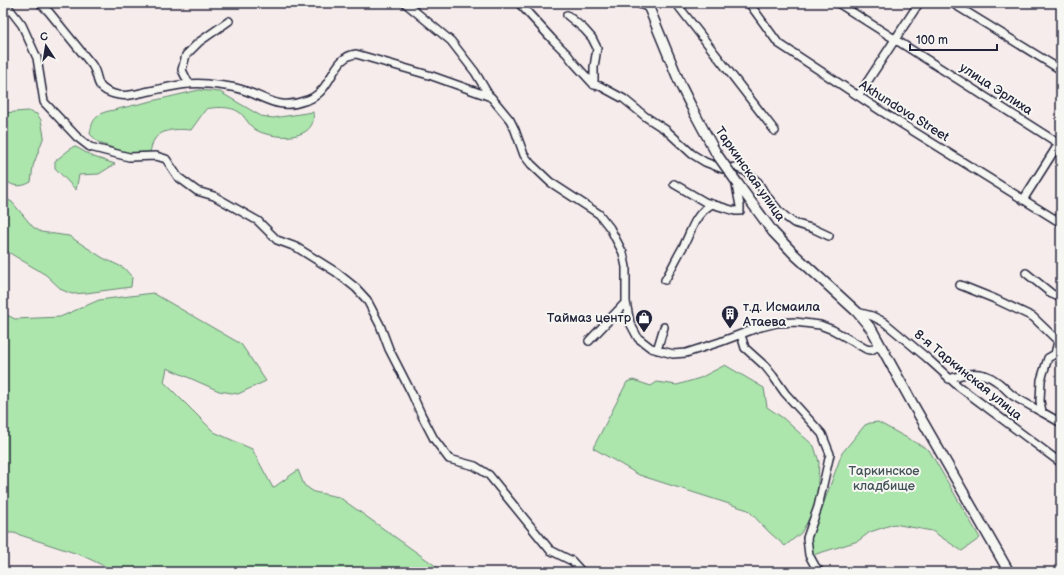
<svg xmlns="http://www.w3.org/2000/svg" width="1064" height="575" viewBox="0 0 1064 575" font-family="'Balsamiq Sans',sans-serif">
	<style>
		.green { fill: #ace6ac; stroke: #678474 }
		.lines { fill: none; stroke-linecap: round; stroke-linejoin: round }
		.minor-casing { stroke: #22223b; stroke-width: 10 }
		.tertiary-casing { stroke: #22223b; stroke-width: 12 }
		.minor { stroke: #f6f6f2; stroke-width: 7 }
		.tertiary { stroke: #f6f6f2; stroke-width: 9 }
		.tertiary-bridge-casing { stroke: #22223b; stroke-width: 12; stroke-linecap: butt }
		.tertiary-bridge { stroke: #f6f6f2; stroke-width: 9 }
		.labels { text-anchor: middle; dominant-baseline: central; stroke-width: 4; stroke-linejoin: round; paint-order: stroke }
		.street-label { font-size: 13px; fill: #22223b; stroke: #f6f6f2 }
		.poi-label { font-size: 13px; fill: #22223b; stroke: #f6f6f2; text-anchor: start }
		.park-label { font-size: 13px; fill: #445357; stroke: #f6f6f2 }
	</style>
	<rect width="100%" height="100%" fill="#f7ecec"/>
	<filter id="ink" filterUnits="userSpaceOnUse"><feTurbulence type="fractalNoise" baseFrequency=".025" numOctaves="2"/><feDisplacementMap in="SourceGraphic" scale="8" xChannelSelector="R" yChannelSelector="G"/><feConvolveMatrix kernelMatrix="1 2 1 2 8 2 1 2 1" color-interpolation-filters="sRGB"/></filter>
	<g filter="url(#ink)">
		<path class="green" d="M199 90 220 92 261 116 273 118 313 112C313 115 314 118 313 121 308 142 270 138 256 130 249 126 245 116 239 112 231 106 214 107 206 109L191 130C179 129 162 128 154 140 152 143 151 149 150 152L127 153 99 143 90 134C92 122 93 118 105 112Z
			M28 111 37 114 41 120 44 136 33 166 31 182C21 188 11 187 3 178V113Z
			M74 146 94 157 115 164 99 174 79 175 76 190 55 168V161Z
			M3 197 12 202 33 227 41 232 69 236 103 258 124 268 132 277 131 287 86 293 72 294 62 290 46 275 8 252 3 239Z
			M153 293 241 344 266 381 238 394 219 391 167 368 164 382 214 432 252 449 273 488 298 470 304 485 314 492 339 497 444 572H117L81 555 14 533H3V313L15 319 60 317 99 300Z
			M725 365 764 388 767 407 783 418 814 446 819 462 817 498 814 510 801 533 785 546 769 532 748 510 639 475 593 448 627 382 633 380 651 386 657 382 677 385 700 378Z
			M878 422 929 450 980 538 962 551 932 531 894 524 870 532 858 541 810 556 809 538 819 516 842 453 865 425 870 423Z"/>
		<g class="lines">
			<defs>
				<path id="minor" d="M5 3 22 25 37 58 44 102 77 137 90 147 129 157 156 156 166 159 178 177 197 191 214 196 258 221 277 240 296 247 336 272 356 288 367 300 380 325 389 349 412 394 421 414 434 439 449 459 475 466 489 475 550 550 572 561 582 572
					M40 3 49 12 92 65C101 78 92 87 114 94 127 98 138 93 150 91 169 87 188 82 207 84 218 85 230 86 240 89 264 96 278 111 304 101 309 100 316 96 320 92 333 80 336 56 356 54L432 76 491 97 510 120 515 130 524 155 531 164 550 182 599 214 610 228 623 253 626 267V302L630 323 638 338 651 348 673 354 686 353 720 342 757 328 777 323 795 322 820 325 833 330 866 349 871 350 875 348 878 340
					M405 3 451 41 475 72 490 97
					M519 3 552 39 567 54 574 63 594 85 600 86 624 99 646 117 666 130 692 154 705 162 723 169 735 167 745 171 758 182 765 194 779 211 786 217 794 223 814 229 829 236
					M637 3 650 8
					M676 3 775 131
					M749 3 778 43 881 111 1061 223
					M838 3 1061 145
					M952 3 1061 70
					M567 15 584 29 592 38 597 48 594 67V85
					M189 84 182 70 186 55 199 42 229 21
					M858 96 919 3
					M674 184 705 202 735 211H740V206L736 185 738 184
					M1023 200 1061 140
					M1026 273 1052 294 1061 298
					M665 280C671 270 677 257 683 247 692 230 694 215 712 204
					M960 285 995 299 1033 317 1058 341 1055 354 1048 358 1041 380 1040 401 1042 412
					M857 312 872 316 884 322 927 358 958 386 1061 463
					M741 335 745 348 765 366 773 376 785 393 822 434 830 454 818 507 807 538 809 555 815 566 820 572
					M589 341 626 302
					M657 350 664 327
					M949 379C965 373 981 370 996 381 1003 385 1008 393 1015 397 1030 406 1046 414 1061 423"/>
				<path id="tertiary" d="M647 3 681 86 695 114 716 153
					M738 184 773 232 795 255 857 312 872 330 915 408 1009 572"/>
			</defs>
			<use href="#minor" class="minor-casing"/>
			<use href="#tertiary" class="tertiary-casing"/>
			<use href="#minor" class="minor"/>
			<use href="#tertiary" class="tertiary"/>
			<defs>
				<path id="tertiary-bridge" d="M716 153 738 184"/>
			</defs>
			<use href="#tertiary-bridge" class="tertiary-bridge-casing"/>
			<use href="#tertiary-bridge" class="tertiary-bridge"/>
		</g>
	</g>
	<defs>
		<symbol id="building-pin" viewBox="-11 -11 22 30"><path d="M0 17L-7.5 6A9.5 9.5 0 1 1 7.5 6Z" fill="#22223b" stroke="#f6f6f2"/><path d="M-4-6H4V6H1V3H-1V6H-4ZM-2.5-4.3h1.7v1.8h-1.7ZM.8-4.3h1.7v1.8H.8ZM-2.5-1h1.7V.8h-1.7ZM.8-1h1.7V.8H.8Z" fill="#fff"/></symbol>
		<symbol id="shop-pin" viewBox="-11 -11 22 30"><path d="M0 17L-7.5 6A9.5 9.5 0 1 1 7.5 6Z" fill="#22223b" stroke="#f6f6f2"/><path d="M-5-2.5h2.3a2.7 3.5 0 0 1 5.4 0H5L5.5 6h-11ZM-1.5-2.5h3a1.5 2.3 0 0 0-3 0Z" fill="#fff"/></symbol>
	</defs>
	<g fill-rule="evenodd">
		<use href="#building-pin" x="720" y="304" width="20" height="27"/>
		<use href="#shop-pin" x="634" y="308" width="20" height="27"/>
	</g>
	<g class="labels">
		<g class="street-label">
			<text transform="translate(996 89) rotate(33)">улица Эрлиха</text>
			<text transform="translate(904 111) rotate(32)">Akhundova Street</text>
			<text transform="translate(750 174) rotate(55)">Таркинская улица</text>
			<text transform="translate(968 375) rotate(39)">8-я Таркинская улица</text>
		</g>
		<g class="poi-label">
			<text x="743" y="307">т.д. Исмаила<tspan x="743" dy="15">Атаева</tspan></text>
			<text x="631" y="318" text-anchor="end">Таймаз центр</text>
		</g>
		<g class="park-label">
			<text x="884" y="471">Таркинское<tspan x="884" dy="15">кладбище</tspan></text>
		</g>
	</g>
	<rect width="1064" height="575" fill="none" stroke="#f6f6f2" stroke-width="16"/>
	<rect x="8" y="8" width="1048" height="559" fill="none" stroke="#22223b" stroke-width="1.5" filter="url(#ink)"/>
	<g transform="translate(46 46) rotate(348)" stroke="#f6f6f2" stroke-width="3" paint-order="stroke">
	<path d="M0-3L7 15L0 10L-7 15Z" fill="#22223b"/>
	<text y="-6" font-size="11" font-weight="bold" text-anchor="middle" fill="#22223b">С</text>
	</g>
	<path d="M910 44v6h87v-6" fill="none" stroke="#22223b" stroke-width="2"/>
	<text x="916" y="44" font-size="12" fill="#22223b" stroke="#f6f6f2" stroke-width="3" paint-order="stroke">100 m</text>
</svg>
